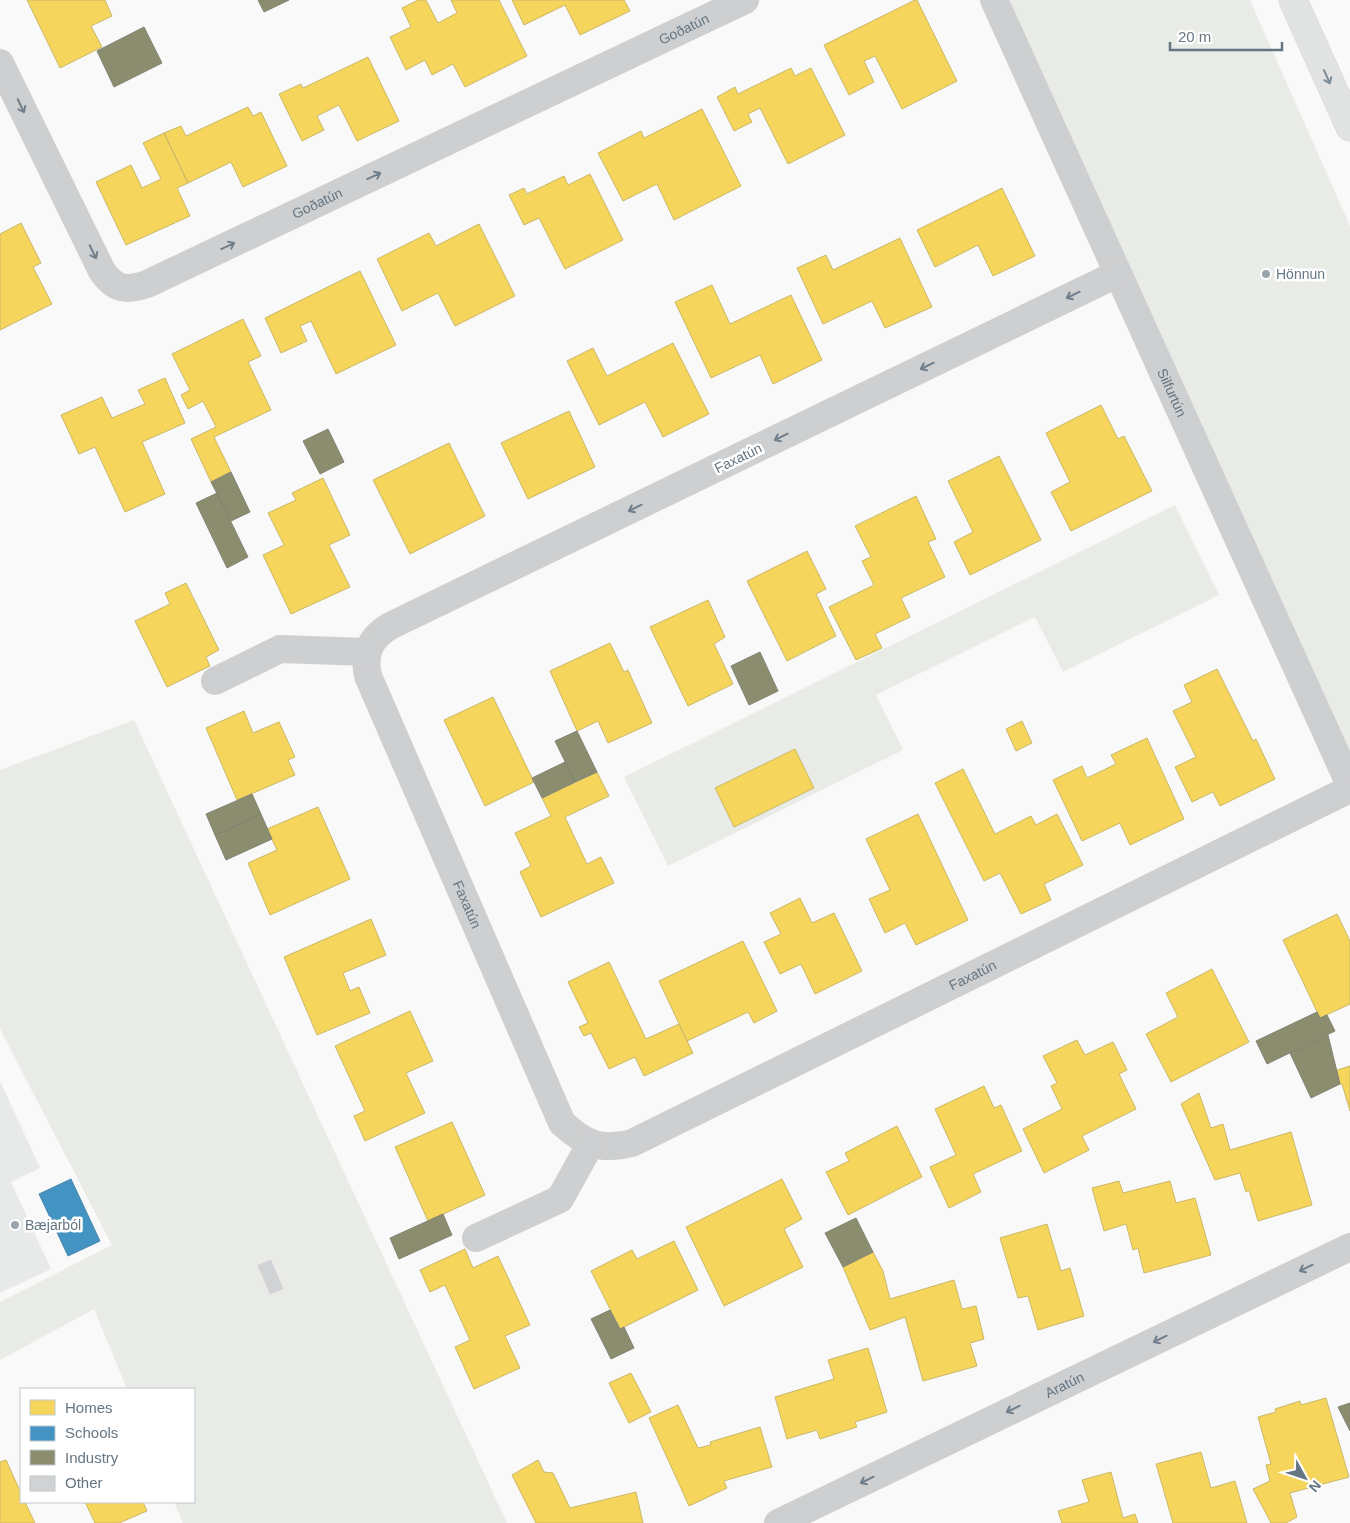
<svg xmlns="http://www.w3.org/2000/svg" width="1350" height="1523" viewBox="0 0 1350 1523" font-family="Arial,sans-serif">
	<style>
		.built { fill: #e8e9e9 }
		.green { fill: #e8ebe6 }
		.homes { fill: #f6d55c; stroke: #cab868 }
		.schools { fill: #4393c3; stroke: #4d8ab0 }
		.industry { fill: #8c8c6e; stroke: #808574 }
		.building { fill: #d0d2d3; stroke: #e8e8e8 }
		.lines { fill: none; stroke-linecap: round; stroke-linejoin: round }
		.major-casing { stroke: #d5d6d7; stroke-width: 29 }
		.minor { stroke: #cecfd0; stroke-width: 28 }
		.major { stroke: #e1e2e2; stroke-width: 28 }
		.oneway { stroke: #7e8c96 }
		.oneway2 { stroke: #707f8b }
		.poi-dot { fill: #99a4ac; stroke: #fff; stroke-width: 2 }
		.labels { text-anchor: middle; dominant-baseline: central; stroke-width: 5; stroke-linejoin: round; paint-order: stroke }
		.street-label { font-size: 14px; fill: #657683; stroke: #fff }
		.poi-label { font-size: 14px; fill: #657683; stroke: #fff; text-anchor: start }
	</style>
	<rect width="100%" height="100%" fill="#f9f9f9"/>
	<path class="built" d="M0 1081 40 1168 11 1182 51 1269 0 1293Z"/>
	<path class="green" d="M1006 0H1250L1350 226V759Z
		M1175 505 1219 595 1063 672 1035 617 876 695 903 750 668 866 624 777Z
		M134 720 507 1523H183L174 1502H194V1389H127L94 1309 0 1360V1302L112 1245 0 1029V770Z"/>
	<path class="homes" d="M27 0H105L112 16 91 26 102 47 60 68Z
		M418 0H426L438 23 457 13 451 0H499L527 56 465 87 453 64 432 75 425 60 406 70 390 37 411 27 402 8Z
		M512 0H624L630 11 580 35 565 5 524 25Z
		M915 0H917L957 81 902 109 875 56 864 61 874 82 849 95 824 45Z
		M368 57 399 121 357 141 339 105 317 116 324 130 302 141 279 94 301 84 303 88Z
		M791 68 795 76 811 68 845 135 788 164 760 108 748 114 752 122 734 131 717 97 735 87 738 94Z
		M248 107 253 116 261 112 287 166 243 187 231 162 188 183 164 133 181 126 186 136Z
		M702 109 741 186 674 220 657 184 623 201 598 153 641 131 644 138Z
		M164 133 188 183 177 188 190 216 126 245 96 182 131 165 142 188 161 179 143 143Z
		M590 174 623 240 565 269 539 218 524 225 509 195 524 188 527 194 564 176 568 185Z
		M1002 188 1035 256 993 276 978 245 935 267 917 230Z
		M21 223 41 263 33 267 52 304 0 330V234Z
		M479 224 515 296 455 326 438 293 402 311 377 259 429 233 436 246Z
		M900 238 932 307 885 328 872 301 823 324 797 268 826 255 833 270Z
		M360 271 396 345 336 374 311 321 300 326 307 341 281 353 265 318Z
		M712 285 730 324 791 295 822 360 773 384 760 355 711 378 675 302Z
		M243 319 261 356 248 362 271 410 214 437 231 472 211 482 191 439 216 427 203 401 188 409 181 395 190 390 172 354Z
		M673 343 709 414 663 437 645 402 599 425 567 361 593 348 607 376Z
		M165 378 185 423 142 442 165 494 125 512 95 447 79 454 61 415 102 397 112 418 145 404 138 390Z
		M1101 405 1118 439 1124 436 1152 491 1071 531 1051 492 1070 482 1046 433Z
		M569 411 595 467 528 499 501 443Z
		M449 443 485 516 410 554 373 480Z
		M999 456 1041 540 970 575 954 542 973 532 948 481Z
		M323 478 350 535 329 545 350 587 291 614 263 555 284 545 268 513 296 500 292 493Z
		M916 496 936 539 928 542 945 577 901 598 910 617 875 634 882 648 856 660 829 607 874 585 862 561 871 557 855 526Z
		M807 551 826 589 816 594 836 636 787 661 747 581Z
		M186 583 219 650 206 657 210 666 167 687 135 621 170 604 165 593Z
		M708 600 725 637 714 644 733 684 688 706 650 627Z
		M610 643 624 672 628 670 652 723 608 743 598 721 577 731 550 671Z
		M1217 669 1253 741 1256 739 1275 779 1220 806 1213 792 1192 802 1175 767 1196 757 1173 711 1192 702 1184 685Z
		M493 697 534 782 485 806 444 720Z
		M244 711 253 733 279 722 295 757 288 760 295 775 237 800 206 728Z
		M1022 721 1032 743 1016 751 1006 729Z
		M1147 738 1184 819 1130 845 1120 823 1082 841 1053 780 1082 766 1087 778 1116 764 1111 755Z
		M795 749 814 788 734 827 715 788Z
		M963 769 995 834 1031 816 1036 825 1057 814 1083 865 1044 884 1051 900 1021 914 1000 873 984 881 935 783Z
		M597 772 609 796 565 817 587 864 601 857 614 883 541 917 520 872 531 866 515 833 551 816 542 798Z
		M318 807 350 879 270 915 248 863 277 850 267 829Z
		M918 814 968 920 916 945 905 923 885 933 869 899 890 890 866 839Z
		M800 898 812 923 834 913 862 971 815 994 801 964 780 974 764 942 781 934 770 913Z
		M1337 914 1350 941V1004L1320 1018 1283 940Z
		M371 919 386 955 343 973 350 991 359 987 370 1013 317 1035 284 957Z
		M743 941 777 1011 754 1023 748 1012 687 1041 659 981Z
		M609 962 646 1039 679 1024 693 1053 644 1076 635 1057 609 1069 591 1033 584 1036 579 1027 588 1023 568 982Z
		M1212 969 1249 1042 1171 1082 1146 1034 1178 1017 1166 993Z
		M410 1011 433 1061 406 1073 425 1113 365 1141 354 1116 365 1111 335 1046Z
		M1077 1040 1085 1055 1113 1042 1127 1070 1119 1074 1136 1109 1082 1136 1089 1150 1044 1173 1023 1129 1062 1109 1051 1086 1057 1083 1043 1056Z
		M1350 1066V1111L1342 1084H1340L1337 1070Z
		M984 1086 994 1108 1001 1105 1022 1151 973 1174 981 1192 949 1208 930 1167 956 1155 935 1109Z
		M1199 1093 1211 1128 1223 1124 1230 1150 1291 1132 1312 1205 1258 1221 1249 1190 1246 1192 1240 1173 1215 1180 1181 1104Z
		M452 1122 485 1195 428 1221 395 1147Z
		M897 1126 922 1177 848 1215 826 1172 849 1161 845 1153Z
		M782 1179 802 1219 784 1229 803 1267 724 1306 686 1227Z
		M1119 1181 1123 1193 1170 1181 1176 1203 1195 1198 1211 1255 1144 1273 1138 1248 1133 1250 1126 1224 1104 1231 1092 1188Z
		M1047 1224 1061 1271 1070 1268 1084 1316 1038 1330 1028 1296 1018 1298 1000 1238Z
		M674 1241 698 1290 620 1329 591 1271 632 1250 637 1259Z
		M465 1249 473 1268 498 1256 530 1325 505 1336 520 1368 474 1389 455 1347 470 1340 445 1285 430 1292 420 1270Z
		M873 1252 883 1271 890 1299 954 1280 962 1309 976 1306 984 1339 970 1343 977 1366 923 1381 905 1317 870 1330 843 1267Z
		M868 1348 887 1412 855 1422 857 1427 820 1439 817 1430 787 1439 775 1397 834 1379 828 1360Z
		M631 1373 651 1412 629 1423 609 1383Z
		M1326 1398 1349 1477 1290 1493 1297 1517 1286 1523H1271L1253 1489 1270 1481 1266 1465 1271 1464 1258 1417 1276 1412 1275 1409 1300 1401 1301 1405Z
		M678 1405 698 1448 711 1445 710 1442 760 1427 772 1467 724 1481 727 1488 689 1506 649 1418Z
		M1201 1452 1211 1488 1235 1481 1247 1523H1173L1156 1464Z
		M6 1460 21 1493V1502H25L35 1523H0V1462Z
		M538 1460 544 1472 553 1473 570 1508 636 1492 643 1523H536L512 1475Z
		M1111 1472 1123 1518 1135 1514 1138 1523H1062L1058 1511 1089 1502 1082 1480Z
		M85 1502H143L147 1511 119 1523H95Z"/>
	<path class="schools" d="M71 1179 100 1241 68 1256 39 1194Z"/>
	<path class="industry" d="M258 0H289L264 12Z
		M144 27 162 63 114 87 97 51Z
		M328 429 344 462 320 474 303 441Z
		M231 472 250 512 231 521 211 482Z
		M217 493 248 557 227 568 196 503Z
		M760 652 778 691 749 705 731 666Z
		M577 731 597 772 575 782 555 741Z
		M565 762 575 782 542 798 532 778Z
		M252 794 261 814 215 835 206 814Z
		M261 814 272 839 226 860 215 835Z
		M1317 1012 1320 1018 1327 1015 1335 1031 1267 1064 1256 1041Z
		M1328 1035 1340 1084 1311 1098 1290 1053Z
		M443 1214 452 1235 399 1259 390 1238Z
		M856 1218 873 1252 843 1267 825 1233Z
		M610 1310 620 1329 624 1327 634 1348 611 1359 591 1319Z
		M1350 1403V1431L1338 1407Z"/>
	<path class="building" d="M271 1259 284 1289 270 1295 257 1265Z"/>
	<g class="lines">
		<defs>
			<path id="major" d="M1293 0 1350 127"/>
		</defs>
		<use href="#major" class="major-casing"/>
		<g class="minor">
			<path id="s1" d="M994 0 1350 785"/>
			<path id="s2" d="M0 63 102 271C115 290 126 291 147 284L745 0"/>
			<path id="s3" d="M1117 274 390 626C370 638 363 653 368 676L562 1123C585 1144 600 1151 632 1143L1350 789"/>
			<path d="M215 681 280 649 367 652"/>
			<path d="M476 1238 560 1199 591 1143"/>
			<path id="s4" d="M778 1523 1350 1247"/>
		</g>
		<use href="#major" class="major"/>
	</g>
	<defs><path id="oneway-shaft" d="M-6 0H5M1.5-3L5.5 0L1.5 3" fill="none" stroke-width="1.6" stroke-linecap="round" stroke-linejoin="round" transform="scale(1.25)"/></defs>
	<use class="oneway" href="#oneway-shaft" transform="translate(1327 77) rotate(66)"/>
	<g class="oneway2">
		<use href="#oneway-shaft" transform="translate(21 106) rotate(64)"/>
		<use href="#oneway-shaft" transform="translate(374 176) rotate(-25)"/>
		<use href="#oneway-shaft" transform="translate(228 246) rotate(-25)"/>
		<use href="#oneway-shaft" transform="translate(93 252) rotate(64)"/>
		<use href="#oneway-shaft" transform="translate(1073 295) rotate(154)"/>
		<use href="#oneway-shaft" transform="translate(927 366) rotate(154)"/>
		<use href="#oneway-shaft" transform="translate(781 437) rotate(154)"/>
		<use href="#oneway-shaft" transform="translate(635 508) rotate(154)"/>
		<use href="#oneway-shaft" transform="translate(1306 1268) rotate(154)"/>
		<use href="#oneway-shaft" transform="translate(1160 1339) rotate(154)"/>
		<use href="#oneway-shaft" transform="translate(1013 1409) rotate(154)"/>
		<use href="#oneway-shaft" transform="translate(867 1480) rotate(154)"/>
	</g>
	<g class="poi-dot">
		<circle cx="1266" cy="274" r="5"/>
		<circle cx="15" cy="1225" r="5"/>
	</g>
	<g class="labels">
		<g class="street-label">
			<text stroke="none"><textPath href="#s2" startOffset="878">Goðatún</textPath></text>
			<text stroke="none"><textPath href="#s2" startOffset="472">Goðatún</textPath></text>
			<text stroke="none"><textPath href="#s1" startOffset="431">Silfurtún</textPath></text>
			<text transform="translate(738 458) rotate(-26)">Faxatún</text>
			<text stroke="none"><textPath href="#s3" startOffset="1116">Faxatún</textPath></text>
			<text stroke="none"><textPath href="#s3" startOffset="1811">Faxatún</textPath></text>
			<text stroke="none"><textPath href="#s4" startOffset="318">Aratún</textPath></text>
		</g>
		<g class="poi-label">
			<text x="1276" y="274">Hönnun</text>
			<text x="25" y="1225">Bæjarból</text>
		</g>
	</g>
	<rect x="20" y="1388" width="175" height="115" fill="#ffffff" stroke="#c1c8cd"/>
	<rect x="30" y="1400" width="25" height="15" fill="#f6d55c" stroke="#c1c8cd"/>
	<text x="65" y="1413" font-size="15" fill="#657683">Homes</text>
	<rect x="30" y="1426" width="25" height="15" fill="#4393c3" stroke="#c1c8cd"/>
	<text x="65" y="1438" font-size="15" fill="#657683">Schools</text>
	<rect x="30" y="1450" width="25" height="15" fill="#8c8c6e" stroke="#c1c8cd"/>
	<text x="65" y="1463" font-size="15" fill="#657683">Industry</text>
	<rect x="30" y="1476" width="25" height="15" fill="#d0d2d3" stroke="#c1c8cd"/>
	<text x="65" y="1488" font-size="15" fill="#657683">Other</text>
	<g transform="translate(1305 1478) rotate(130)" stroke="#ffffff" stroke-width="4" paint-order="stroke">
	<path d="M0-4L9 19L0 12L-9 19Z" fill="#657683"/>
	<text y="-8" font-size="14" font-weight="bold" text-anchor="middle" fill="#657683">N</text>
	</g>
	<path d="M1170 42v8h112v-8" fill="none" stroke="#657683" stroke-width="2.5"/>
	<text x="1178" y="42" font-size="15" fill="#657683" stroke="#ffffff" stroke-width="4" paint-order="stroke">20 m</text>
</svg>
